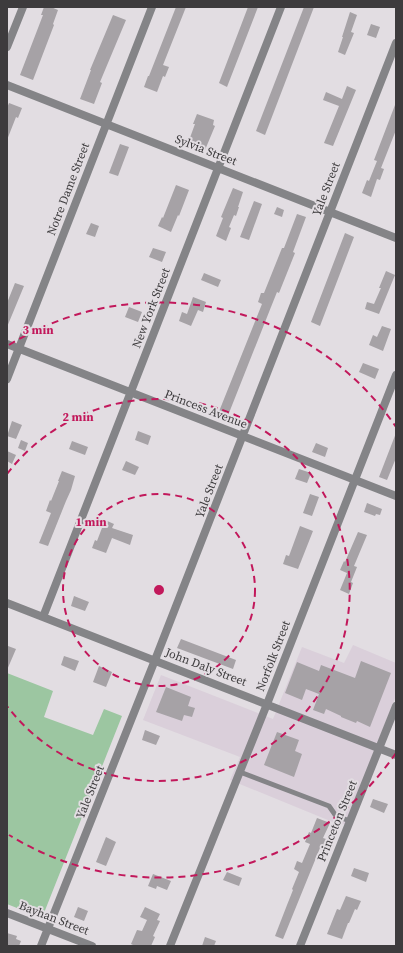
<svg xmlns="http://www.w3.org/2000/svg" width="403" height="953" viewBox="0 0 403 953" font-family="'Source Serif 4',serif">
	<style>
		.built { fill: #dacfda }
		.green { fill: #9cc6a1 }
		.building { fill: #a6a2a6 }
		.lines { fill: none; stroke-linecap: round; stroke-linejoin: round }
		.service { stroke: #848487; stroke-width: 5 }
		.minor { stroke: #848487; stroke-width: 8 }
		.ring { fill: none; stroke: #c2185b; stroke-width: 2; stroke-dasharray: 7 5 }
		.labels { text-anchor: middle; dominant-baseline: central; stroke-width: 4; stroke-linejoin: round; paint-order: stroke }
		.street-label { font-size: 12px; fill: #3d3b3d; stroke: #e2dde2 }
		.centre { fill: #c2185b; stroke: #e2dde2; stroke-width: 2 }
		.ring-label { font-size: 12px; text-anchor: middle; font-weight: bold; fill: #c2185b; stroke: #e2dde2; stroke-width: 4; stroke-linejoin: round; paint-order: stroke }
	</style>
	<rect width="100%" height="100%" fill="#e2dde2"/>
	<path class="built" d="M353 645 396 663V696L345 824 340 825 230 780 240 757 143 720 161 675 273 719 302 647 344 663Z"/>
	<path class="green" d="M7 673 53 691 44 717 93 735 104 709 122 716 42 918 7 904Z"/>
	<path class="building" d="M44 7H51L58 10 53 24 54 25 33 80 20 75 43 15H41Z
		M176 7H186L163 65 169 67 165 77 163 76 157 92 144 87 148 76H149Z
		M248 7H258L227 87 219 83Z
		M304 7H314L265 135 256 131Z
		M350 12 357 15 351 32 354 33 345 55 338 52 343 37H342Z
		M113 15 126 20 100 82 102 83 94 104 80 99 91 70H90Z
		M371 24 380 27 376 38 367 35Z
		M347 86 356 90 333 146 324 143 339 106 323 100 326 92 342 99Z
		M9 103 22 108 18 118 16 117 7 140V108Z
		M395 105 396 130 381 168 384 169 380 180 377 179 371 197 362 193 367 180 369 181 377 161 374 160Z
		M197 114 214 120 213 125 215 126 205 150 188 143 195 124H193Z
		M120 144 129 147 118 176 109 173Z
		M176 185 189 190 179 216 178 215 171 232 158 226 162 217 163 218Z
		M233 188 243 192 238 207H239L236 216 234 215 229 227 231 228 226 241 216 236 223 218 221 217Z
		M254 201 262 204 249 240 240 237Z
		M277 207 284 210 282 217 274 214Z
		M297 214 306 217 293 252 295 253 279 293 277 292 271 307 227 418 218 414 262 304 258 302 261 293H264L282 248H284Z
		M91 223 99 226 95 237 86 234Z
		M345 233 354 237 320 326 311 322Z
		M153 248 166 252 162 262 149 257Z
		M386 271 395 275 379 314 365 309 367 302 374 304 381 288H379Z
		M204 273 221 280 218 287 201 280Z
		M15 283 24 286 7 327V303Z
		M193 297 206 302 203 312 198 310 191 326 179 321 182 312 187 314Z
		M129 307 142 312 138 322 125 317Z
		M382 326 391 329 383 351 369 345 373 335 377 337Z
		M363 363 379 369 375 379 359 372Z
		M12 421 22 425 16 439 7 436Z
		M138 431 151 436 148 445 135 440Z
		M396 433V458L387 480 379 477Z
		M21 440 28 443 25 451 18 448Z
		M72 441 88 447 85 455 69 449Z
		M316 443 328 448 325 457 312 452Z
		M7 451 16 455 12 464 7 461Z
		M126 461 139 467 135 475 122 470Z
		M299 469 311 473 307 483 295 479Z
		M62 471 75 476 71 490 66 501 48 546 39 543 51 513 46 511 50 500 51 501 59 481H58Z
		M310 494 319 497 312 516 303 513Z
		M367 503 382 509 380 515 376 514 375 516 364 512Z
		M105 520 114 524 112 528 133 535 130 545 112 538 106 553 92 548 95 540 97 541Z
		M300 526 313 531 298 569 283 564 286 555 289 556Z
		M358 532 367 535 354 566 357 567 351 582 353 583 349 594 340 590 347 573 340 570 344 561 345 562Z
		M74 596 89 602 85 611 71 606Z
		M181 639 236 660 233 669 177 648Z
		M8 646 16 649 7 670V649Z
		M64 656 79 661 75 671 61 665Z
		M361 661 391 673 370 727 357 721 356 723 341 717V716L326 709 324 714 313 710 319 694 306 689 302 700 285 693 297 662 319 671 321 665 355 678Z
		M99 666 112 672 106 687 93 682Z
		M166 687 191 697 188 706 195 708 192 717 184 715 182 721 156 712Z
		M145 730 160 736 156 745 142 740Z
		M277 732 299 740 295 751 302 754 294 777 264 765Z
		M373 799 388 804 384 813 370 807Z
		M317 818 330 823 323 838 326 839 322 849 320 848 283 939 275 936 287 905 293 890 292 889 299 872 294 869 297 861 302 863 310 844 305 842 309 832 311 833Z
		M106 837 116 842 106 866 96 862Z
		M354 868 369 873 366 882 351 876Z
		M227 872 242 878 239 886 223 880Z
		M153 874 171 881 167 890 157 886 156 889 148 886Z
		M346 896 361 901 357 910 355 909 349 923H348L342 939 327 934 337 909 340 910Z
		M78 907 88 911 84 921 74 917Z
		M145 907 160 914 157 920 160 921 153 936 155 937 151 946H135L131 944 137 930 142 931 147 920 140 917Z
		M7 933 17 936 16 939 21 941 19 946H7Z
		M205 937 216 941 214 946H202Z"/>
	<g class="lines">
		<path class="service" d="M240 772 329 806 336 816 350 821"/>
		<path class="minor" d="M7 47 23 7
			M7 85 396 238
			M7 344 396 496
			M7 379 152 7
			M7 603 396 755
			M43 617 281 7
			M7 913 92 946
			M41 946 155 660 396 43
			M170 946 267 704 396 375
			M300 946 396 706"/>
	</g>
	<g class="ring">
		<circle cx="159" cy="590" r="96"/>
		<path d="M7 474A191 191 0 1 1 7 706"/>
		<path d="M396 753A287 287 0 0 1 9 835M9 345A287 287 0 0 1 396 427"/>
	</g>
	<g class="labels">
		<g class="street-label">
			<text transform="translate(206 150) rotate(21)">Sylvia Street</text>
			<text transform="translate(68 189) rotate(-69)">Notre Dame Street</text>
			<text transform="translate(326 189) rotate(-69)">Yale Street</text>
			<text transform="translate(151 308) rotate(-69)">New York Street</text>
			<text transform="translate(206 409) rotate(21)">Princess Avenue</text>
			<text transform="translate(209 491) rotate(-69)">Yale Street</text>
			<text transform="translate(273 656) rotate(-69)">Norfolk Street</text>
			<text transform="translate(206 667) rotate(21)">John Daly Street</text>
			<text transform="translate(90 792) rotate(-68)">Yale Street</text>
			<text transform="translate(337 821) rotate(-68)">Princeton Street</text>
			<text transform="translate(54 918) rotate(21)">Bayhan Street</text>
		</g>
	</g>
	<circle cx="159" cy="590" r="6" class="centre"/>
	<g class="ring-label">
		<text x="38" y="334">3 min</text>
		<text x="78" y="421">2 min</text>
		<text x="91" y="526">1 min</text>
	</g>
	<rect width="403" height="953" fill="none" stroke="#3d3b3d" stroke-width="16"/>
</svg>
